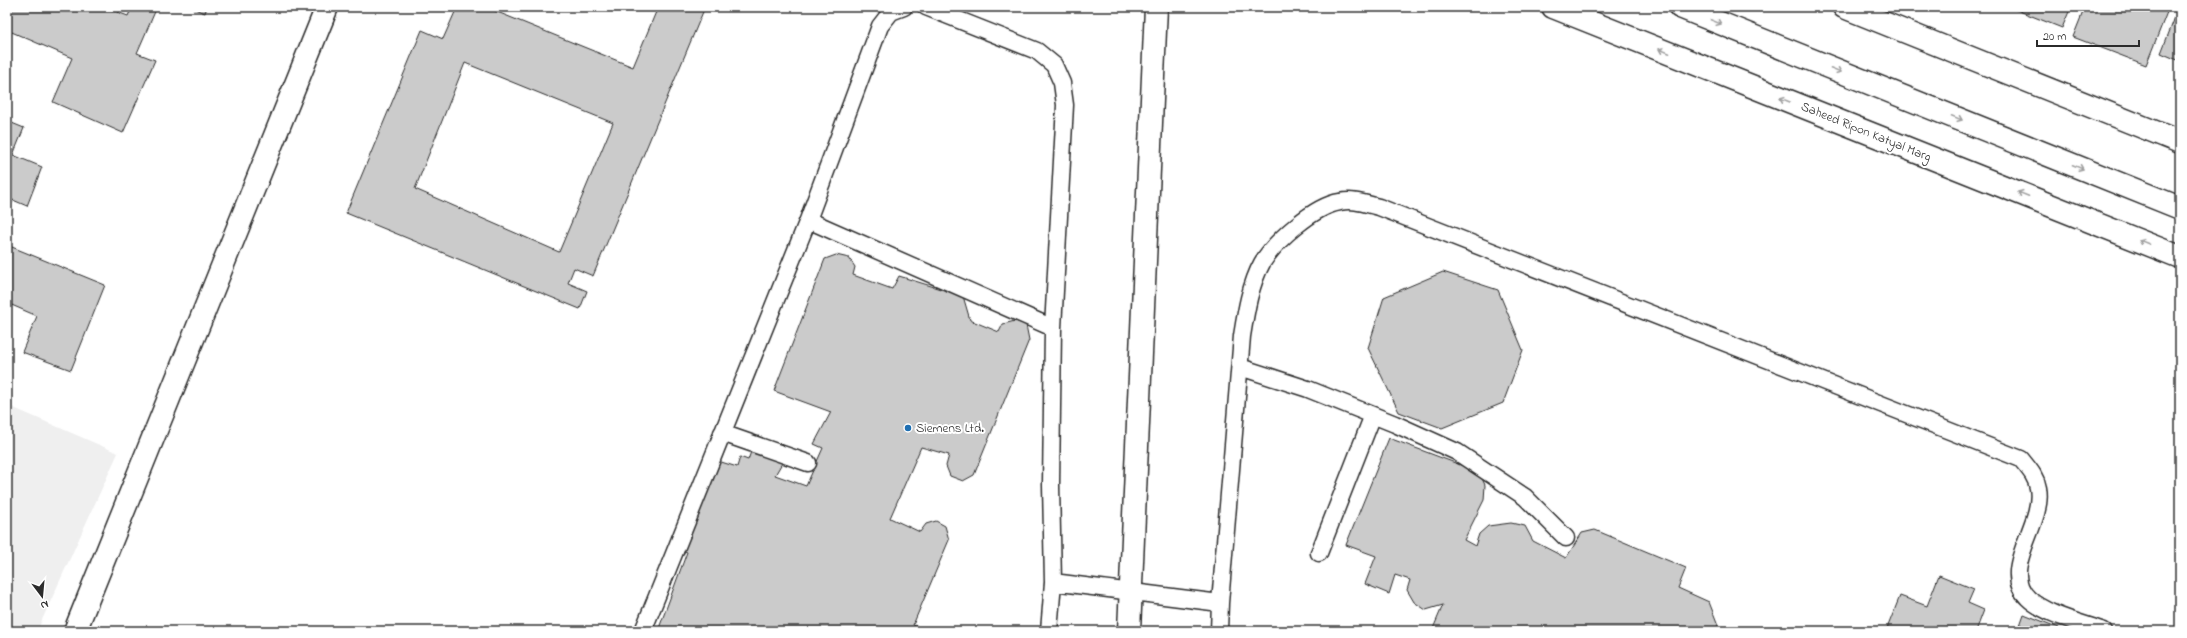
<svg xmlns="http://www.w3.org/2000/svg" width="2187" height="638" viewBox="0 0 2187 638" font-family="'Indie Flower',sans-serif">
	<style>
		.built { fill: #efefef }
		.building { fill: #cbcbcb; stroke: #2b2b2b; fill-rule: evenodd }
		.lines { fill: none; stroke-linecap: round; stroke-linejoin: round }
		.service-casing { stroke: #2b2b2b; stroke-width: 19 }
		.minor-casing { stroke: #2b2b2b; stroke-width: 25 }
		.tertiary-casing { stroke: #2b2b2b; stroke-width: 25 }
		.service { stroke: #fff; stroke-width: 16 }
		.minor { stroke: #fff; stroke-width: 22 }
		.tertiary { stroke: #fff; stroke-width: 22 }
		.oneway { stroke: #a0a0a0 }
		.poi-dot { fill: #1f6fb2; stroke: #fff; stroke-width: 1.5 }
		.labels { text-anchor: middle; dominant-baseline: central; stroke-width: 4; stroke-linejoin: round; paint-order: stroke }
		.street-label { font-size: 13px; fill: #2b2b2b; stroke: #fff }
		.poi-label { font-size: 13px; fill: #2b2b2b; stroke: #fff; text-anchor: start }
	</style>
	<rect width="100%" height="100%" fill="#fff"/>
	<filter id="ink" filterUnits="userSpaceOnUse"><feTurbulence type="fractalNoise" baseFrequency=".025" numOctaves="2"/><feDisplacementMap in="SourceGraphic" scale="8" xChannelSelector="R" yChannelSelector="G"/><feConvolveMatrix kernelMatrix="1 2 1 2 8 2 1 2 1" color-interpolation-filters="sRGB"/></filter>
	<g filter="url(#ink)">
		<path class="built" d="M7 405 118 453 37 631H7Z"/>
		<path class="building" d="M7 7H104L128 16 132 7H157L137 53 155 60 123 133 53 102 72 58 7 30Z
			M189 7H207L205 13Z
			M443 7H485L633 67 658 7H705L593 276 574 268 568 283 587 291 580 309 346 213 422 30 443 39 455 12ZM465 63 613 123 559 252 415 189Z
			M2009 7H2071L2062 28Z
			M2085 7H2169L2146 65 2073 37Z
			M2179 7H2180V61L2161 53Z
			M7 121 24 128 13 155 42 167 27 206 13 200 7 216Z
			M7 245 105 285 71 370 22 352 37 316 7 303Z
			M836 255 849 258 855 267 853 275 892 289 899 276 963 296 970 320 999 332 1003 324 1015 321 1026 325 1029 340 974 475 963 481 950 476 946 466 949 455 921 447 890 518 920 532 926 524 936 521 945 526 949 540 913 625 931 631H658L687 552 678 548 715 460 737 467 740 457 748 460 753 446 785 458 775 475 806 486 823 448 814 444 831 412 774 391 825 259Z
			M1443 272 1498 290 1523 350 1503 403 1442 428 1399 412 1368 348 1384 297Z
			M1389 438 1479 472 1485 485 1484 500 1464 540 1475 546 1479 534 1488 526 1511 523 1525 526 1533 541 1566 558 1582 533 1595 530 1686 568 1678 588 1709 602 1718 625 1715 631H1432L1443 605 1426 610 1414 602 1407 590 1410 580 1395 575 1389 594 1365 584 1376 556 1346 545Z
			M1939 575 1974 589 1968 603 1984 610 1976 631H1926L1921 629 1920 631H1886L1900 596 1927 606Z
			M2024 614 2059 628 2058 631H2018Z"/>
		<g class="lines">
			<defs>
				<path id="service" d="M926 7 1037 51 1054 65 1062 83 1065 105 1053 328
					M808 220 880 26 891 12 904 7
					M1240 367 1308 389 1395 424 1457 452 1525 497 1566 538
					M722 433 808 463
					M1319 553 1373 415
					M1220 603 1242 336C1246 311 1250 285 1262 263 1275 241 1314 206 1340 202 1354 199 1366 204 1379 207L2021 459C2028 468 2036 476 2038 488 2045 524 1998 569 2028 598 2044 614 2082 623 2104 631
					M643 631 808 220 1053 328 1051 485 1053 582
					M1049 631 1053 582 1220 603 1219 631"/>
				<path id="minor" d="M1844 7 2180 142
					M75 631 327 7
					M1129 631 1156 7"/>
				<path id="tertiary" d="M1553 7 2180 257
					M1680 7 2180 208"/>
			</defs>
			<use href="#service" class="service-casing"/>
			<use href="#minor" class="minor-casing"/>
			<use href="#tertiary" class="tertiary-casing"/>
			<use href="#service" class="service"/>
			<use href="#minor" class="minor"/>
			<use href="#tertiary" class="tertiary"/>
		</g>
		<defs><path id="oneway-shaft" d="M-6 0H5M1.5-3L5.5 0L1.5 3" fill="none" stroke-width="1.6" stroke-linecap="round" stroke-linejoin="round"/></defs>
		<g class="oneway">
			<use href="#oneway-shaft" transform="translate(1716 22) rotate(22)"/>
			<use href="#oneway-shaft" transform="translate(1664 51) rotate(-158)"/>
			<use href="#oneway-shaft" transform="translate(1836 70) rotate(22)"/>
			<use href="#oneway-shaft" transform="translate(1785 100) rotate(-158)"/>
			<use href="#oneway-shaft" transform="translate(1957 118) rotate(22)"/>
			<use href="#oneway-shaft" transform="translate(2078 167) rotate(22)"/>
			<use href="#oneway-shaft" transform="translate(2023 194) rotate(-158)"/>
			<use href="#oneway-shaft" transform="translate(2144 242) rotate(-158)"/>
		</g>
	</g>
	<circle class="poi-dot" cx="908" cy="428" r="4"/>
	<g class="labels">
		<g class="street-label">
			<text transform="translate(1866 132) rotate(22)">Saheed Ripon Katyal Marg</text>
		</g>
		<g class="poi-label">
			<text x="916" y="428">Siemens Ltd.</text>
		</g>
	</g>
	<rect width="2187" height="638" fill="none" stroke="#fff" stroke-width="24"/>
	<rect x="12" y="12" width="2163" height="614" fill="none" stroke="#2b2b2b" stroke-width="1.5" filter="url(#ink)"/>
	<g transform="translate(42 596) rotate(164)" stroke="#ffffff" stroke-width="3" paint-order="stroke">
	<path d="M0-3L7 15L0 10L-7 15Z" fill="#2b2b2b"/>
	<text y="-6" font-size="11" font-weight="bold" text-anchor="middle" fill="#2b2b2b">N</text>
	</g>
	<path d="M2037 40v6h102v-6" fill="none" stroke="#2b2b2b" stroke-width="2"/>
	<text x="2043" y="40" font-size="12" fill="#2b2b2b" stroke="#ffffff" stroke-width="3" paint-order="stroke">20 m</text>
</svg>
